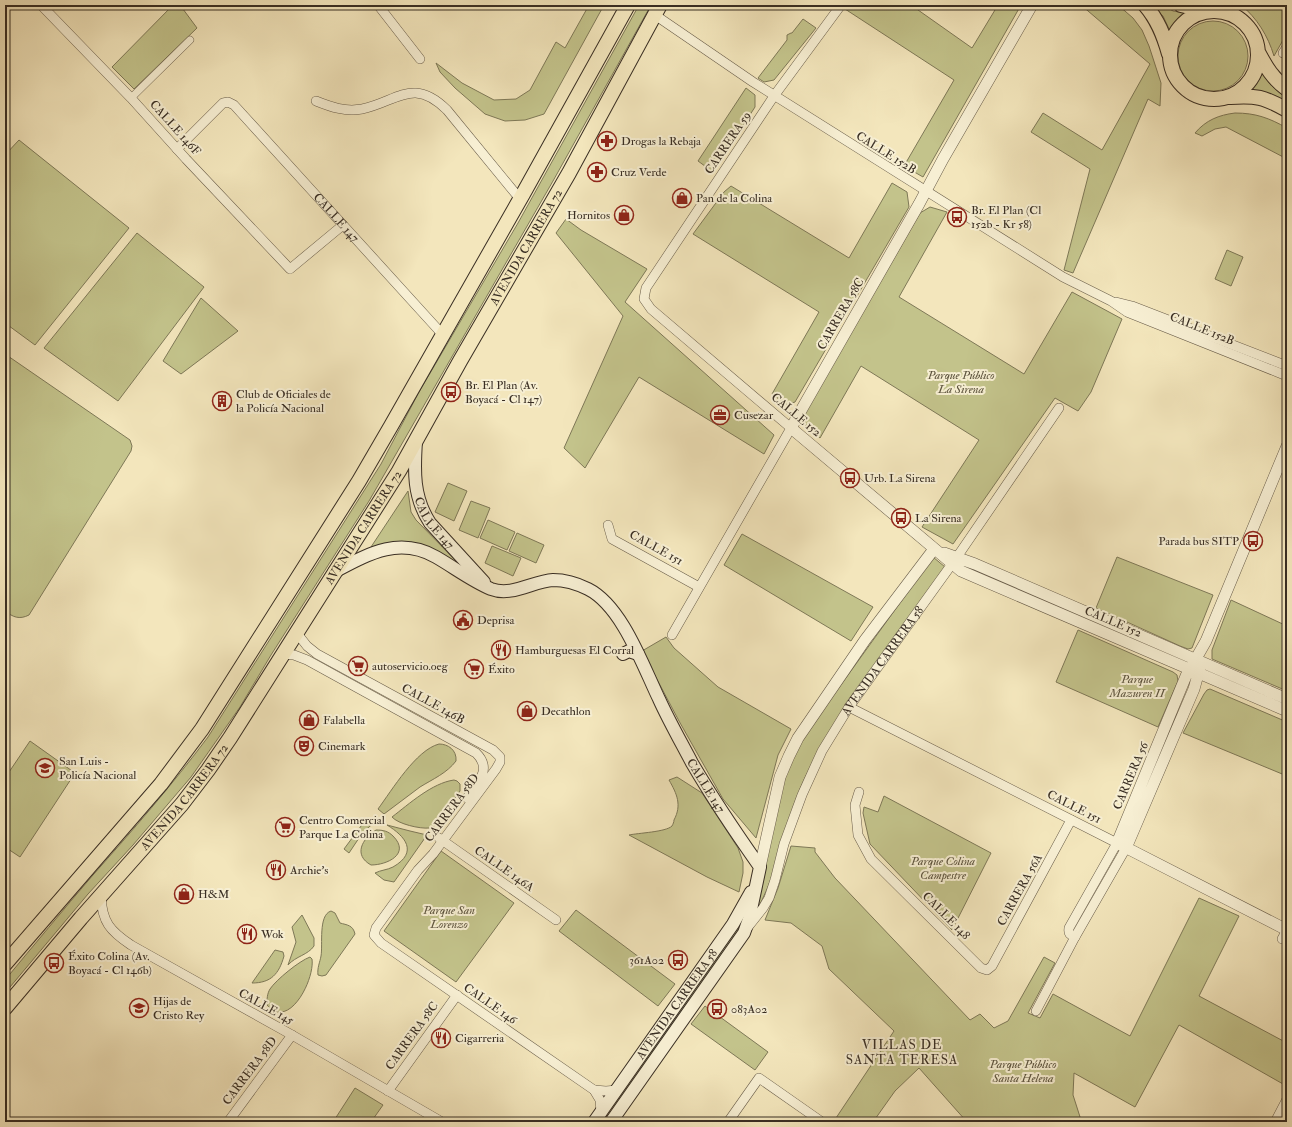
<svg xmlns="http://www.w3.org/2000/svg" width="1292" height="1127" viewBox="0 0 1292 1127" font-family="'IM FELL Double Pica',serif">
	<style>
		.green { fill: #c3c38b; stroke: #7e7857 }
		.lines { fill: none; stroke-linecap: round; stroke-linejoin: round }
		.pedestrian-casing { stroke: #685c49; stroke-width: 8 }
		.minor-casing { stroke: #685c49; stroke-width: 10 }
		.tertiary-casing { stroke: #685c49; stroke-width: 12 }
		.secondary-casing { stroke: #392e23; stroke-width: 14 }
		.primary-casing { stroke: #392e23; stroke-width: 16 }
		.trunk-casing { stroke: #392e23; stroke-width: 16 }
		.pedestrian { stroke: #f7efd3; stroke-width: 7 }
		.minor { stroke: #f7efd3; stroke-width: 9 }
		.tertiary { stroke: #f7efd3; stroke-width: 11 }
		.secondary { stroke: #f7efd3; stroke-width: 12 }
		.primary { stroke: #f3e6bc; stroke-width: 14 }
		.trunk { stroke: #f3e6bc; stroke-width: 14 }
		.labels { text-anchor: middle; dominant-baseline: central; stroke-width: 4; stroke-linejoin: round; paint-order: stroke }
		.street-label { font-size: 12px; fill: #392e23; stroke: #f7efd3 }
		.poi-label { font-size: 12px; fill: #392e23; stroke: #f7efd3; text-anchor: start }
		.park-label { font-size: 12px; font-style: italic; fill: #5c533d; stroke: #f7efd3 }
		.neighbourhood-label { font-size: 13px; letter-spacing: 1px; fill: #392e23; stroke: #f7efd3 }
	</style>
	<rect width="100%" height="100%" fill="#f3e6bc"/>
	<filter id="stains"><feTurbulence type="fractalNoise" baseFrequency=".005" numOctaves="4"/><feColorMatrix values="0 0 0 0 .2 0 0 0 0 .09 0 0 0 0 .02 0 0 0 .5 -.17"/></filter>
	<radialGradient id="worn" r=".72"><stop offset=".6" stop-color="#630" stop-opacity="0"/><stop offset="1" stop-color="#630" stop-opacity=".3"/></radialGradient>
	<path class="green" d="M173 5H180L197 28 134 89 112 67Z
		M589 5H604L544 114 525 120 505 121 485 114 455 88 440 72 436 63 462 83 494 100 516 99 530 90 556 42 565 48Z
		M639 5H651L553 181 369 501 271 655 240 707 191 777 133 845 88 894 5 993V980C34 945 63 910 93 875 133 830 172 785 208 737L381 464 419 392 518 223Z
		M848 5H911L972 48 998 5H1021L923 177 904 166 954 80 845 9Z
		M1081 5H1118L1133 18 1142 30 1149 46 1161 83 1160 106 1148 99 1073 273 1064 270 1090 169 1031 132 1043 113 1102 150 1150 64Z
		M1150 5H1163L1173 11 1186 13 1176 23 1171 33 1163 16Z
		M1241 5H1287V33L1274 56C1268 36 1257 18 1241 5Z
		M803 19 816 28 774 80 764 82 758 78 787 40V35L791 33H792Z
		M1178 56a35 35 0 1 1 70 0a35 35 0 1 1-70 0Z
		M1260 69C1268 82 1274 90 1287 98V104L1247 91 1255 81Z
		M746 88 755 95V107L713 172 698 161Z
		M1235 113C1256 113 1269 118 1287 128V159L1226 127 1215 129 1202 136 1195 133C1206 120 1219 115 1235 113Z
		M19 140 129 228 35 345 5 323V155Z
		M892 183 907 192 909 207 795 402 787 405 772 394 819 312 693 234 724 192 731 186 849 258Z
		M930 207 947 212 899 297 1024 374 1072 292 1122 319 1091 392 1078 411 1055 398 953 544 922 527 979 440 861 366 820 438 806 426 804 415 920 213Z
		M566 219 581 230 647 269 625 302 774 435 764 454 639 377 585 468 564 448 623 316 556 233Z
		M137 233 204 287 118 401 44 348Z
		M1227 250 1243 257 1231 286 1215 279Z
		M201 298 238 331 181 374 163 361Z
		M5 354 130 440 132 446 131 451 29 615C19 620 13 617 5 611Z
		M448 483 467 491 454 521 435 512Z
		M408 491 411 512 416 520 466 571C441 554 422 537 390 543 383 544 376 548 369 550Z
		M471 501 490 508 478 538 459 530Z
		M488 520 515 532 507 550 480 538Z
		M517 533 544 545 536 563 509 551Z
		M742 534 873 607 851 641 724 565Z
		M492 546 521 558 513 576 485 563Z
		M933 557 945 567 815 758C805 776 797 795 791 814 780 847 774 881 756 911L781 789 794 755 805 736 835 693Z
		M1117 557 1213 595 1192 648 1188 649 1180 646 1096 608Z
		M970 566 1170 653 1169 656 967 569Z
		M1231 600 1287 626V691L1212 659V650Z
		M1078 630 1173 672 1177 675 1178 681 1158 727 1056 682Z
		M666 637 674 648 718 687 791 729 778 755 756 838 723 799 679 721 642 651Z
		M1210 689 1287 722V776L1183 733 1204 694 1207 690Z
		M30 741 75 773 20 857 5 847V778Z
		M439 744C448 744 457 750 456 761 447 773 433 779 420 787 408 796 396 805 384 814L378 809C392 790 416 750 439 744Z
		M677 777 702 793 738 848 743 862V873L739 892 707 877 629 835C638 833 666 832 672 826 673 824 674 822 674 820 682 805 677 794 669 780Z
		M454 780 457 781 460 784V791L437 824C434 826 432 828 429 828 420 829 398 824 392 817 409 804 432 783 454 780Z
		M884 796 991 853 952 930 870 844 863 813 864 807 878 812Z
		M367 818 375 822 363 832 349 853 344 849Z
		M387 825 410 831 427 835 394 882 384 880 375 873C381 870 387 870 393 867 419 852 405 836 387 825Z
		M376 830C383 830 388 831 393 836 411 854 387 865 371 865 353 855 362 839 376 830Z
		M791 846 815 848V852L835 878 970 1020 980 1014 994 1028 1008 1021 1044 957 1055 963 1028 1013 1040 1018 1053 994 1130 1036 1199 898 1239 916 1199 996 1287 1043V1075L1283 1084 1179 1025 1135 1107 1074 1073 1073 1095 1081 1120 1083 1122H967L919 1068 895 1091 873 1122H836L834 1121 894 1031 829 969 822 946 791 923 765 920 778 888Z
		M441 851 514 903 456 982 384 931Z
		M746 908 740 927 735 935 606 1122H599Z
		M576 910 675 984 658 1006 559 931Z
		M331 911 335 913 340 923C347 925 353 925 355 934L326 975 322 976 318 975C317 968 320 962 321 956 323 945 318 915 331 911Z
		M302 915 314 938V946C308 955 296 956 288 965L296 942 292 927Z
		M275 950 283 952 284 956C279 974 271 983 252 983Z
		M310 957 312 959C315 979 289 1031 267 1005 267 999 267 994 270 989 276 980 299 961 310 957Z
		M705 1006 768 1052 755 1070 691 1024Z
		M355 1088 383 1105 371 1122H333Z"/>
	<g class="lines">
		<defs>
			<path id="pedestrian" d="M131 98 190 40"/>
			<g id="minor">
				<path d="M41 5 131 98 186 159 290 269 343 225"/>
				<path d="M378 5 420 59"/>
				<path d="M655 15 753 82 1063 277 1111 301 1127 312 1287 376"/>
				<path d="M1283 53 1287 47"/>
				<path d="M316 101C331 107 345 112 362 109 397 102 413 76 447 110L520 199"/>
				<path id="s1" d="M177 149 223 103 228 102 234 105C304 181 373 259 443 335"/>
				<path d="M1116 302 1132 306 1287 366"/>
				<path d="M608 525 612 539 699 587"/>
				<path d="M296 632 307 646 317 654 493 750 500 757V762L496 769 433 854 418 870 376 928 374 935 381 943 594 1090 600 1100 601 1112"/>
				<path d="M672 635 791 428 651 309 644 299 646 288 774 96 841 5"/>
				<path d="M283 654 294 655 307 660 476 753C493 769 477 784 467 798"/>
				<path d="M849 707 1117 843 1069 928C1068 934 1070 935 1075 937"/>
				<path d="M859 792 855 805 858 835 871 859 981 968 987 970 992 966 1071 820"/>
				<path d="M439 838 556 920"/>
				<path d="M101 896C102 922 110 931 131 945L292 1035 442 1122"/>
				<path id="s2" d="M748 927 763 908 769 898 775 880 784 844 802 795 822 751 849 707 957 557 1059 408"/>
				<path d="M1282 939 1287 930"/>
				<path d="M1036 1011 1075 937 1126 848"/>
				<path d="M594 1090 606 1091 617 1090"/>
				<path d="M388 1091 457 995"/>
				<path d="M228 1122 292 1035"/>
				<path d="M728 1122 759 1078 822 1122"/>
				<path d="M1275 1122 1287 1099"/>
			</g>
			<path id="tertiary" d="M1032 5 943 159 919 204 791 428 961 571 1287 711
				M1287 446 1206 641 1186 676 1117 843 1287 930
				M944 553 975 564 1287 699
				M1126 848 1194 689 1200 667
				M760 867 780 777 789 756 798 738 865 640 934 549"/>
			<g id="secondary">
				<path id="s3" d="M416 441C414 471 413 497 430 523L484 582"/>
				<path id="s4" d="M334 572C368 554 399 536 436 557 455 568 472 581 491 589 512 597 533 581 553 580 565 580 578 584 588 589 622 606 643 666 659 699 669 721 681 742 692 763 713 799 736 833 760 867L749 919 744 933 611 1122"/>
				<path d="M623 654 629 651 638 654"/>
				<path id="s5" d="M594 1122 733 924 751 892"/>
			</g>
			<path id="primary" d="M1145 5C1158 20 1164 36 1169 54
				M1181 5 1207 11
				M1170 55a44 44 0 1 1 88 0a44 44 0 1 1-88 0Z
				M1258 52C1266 67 1273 79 1287 89
				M1230 97C1256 95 1264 97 1287 110"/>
			<g id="trunk">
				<path d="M5 964 161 784 202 729 359 481 391 426 523 194 628 5"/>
				<path id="s6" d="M5 1008 81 918 182 804 208 770 230 738 399 471 460 361 569 173 660 5"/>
			</g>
		</defs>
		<use href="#pedestrian" class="pedestrian-casing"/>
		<use href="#minor" class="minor-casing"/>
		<use href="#tertiary" class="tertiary-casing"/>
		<use href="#secondary" class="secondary-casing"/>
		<use href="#primary" class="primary-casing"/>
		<use href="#trunk" class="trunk-casing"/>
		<use href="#pedestrian" class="pedestrian"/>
		<use href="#minor" class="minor"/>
		<use href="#tertiary" class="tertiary"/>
		<use href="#secondary" class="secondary"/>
		<use href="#primary" class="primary"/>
		<use href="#trunk" class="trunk"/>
	</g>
	<defs>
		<symbol id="pharmacy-ring" viewBox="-11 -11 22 22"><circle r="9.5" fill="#f7efd3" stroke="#8f2418" stroke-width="1.5"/><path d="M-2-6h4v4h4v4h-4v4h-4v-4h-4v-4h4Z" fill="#8f2418"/></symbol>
		<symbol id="shop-ring" viewBox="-11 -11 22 22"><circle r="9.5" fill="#f7efd3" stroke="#8f2418" stroke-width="1.5"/><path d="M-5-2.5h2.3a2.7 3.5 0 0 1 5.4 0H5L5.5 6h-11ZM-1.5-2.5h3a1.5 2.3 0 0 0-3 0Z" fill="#8f2418"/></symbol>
		<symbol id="bus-ring" viewBox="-11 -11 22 22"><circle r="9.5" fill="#f7efd3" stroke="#8f2418" stroke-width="1.5"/><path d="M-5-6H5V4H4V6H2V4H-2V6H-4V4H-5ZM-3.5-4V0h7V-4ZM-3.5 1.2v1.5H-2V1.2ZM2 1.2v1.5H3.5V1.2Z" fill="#8f2418"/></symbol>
		<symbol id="building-ring" viewBox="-11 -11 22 22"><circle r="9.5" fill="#f7efd3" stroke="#8f2418" stroke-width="1.5"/><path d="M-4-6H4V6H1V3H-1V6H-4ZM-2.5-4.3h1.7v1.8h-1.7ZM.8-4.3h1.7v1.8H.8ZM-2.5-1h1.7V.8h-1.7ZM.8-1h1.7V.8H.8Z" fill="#8f2418"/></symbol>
		<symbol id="office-ring" viewBox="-11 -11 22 22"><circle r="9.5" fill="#f7efd3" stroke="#8f2418" stroke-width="1.5"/><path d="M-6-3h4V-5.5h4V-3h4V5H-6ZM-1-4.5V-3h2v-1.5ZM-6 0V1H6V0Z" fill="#8f2418"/></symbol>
		<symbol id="civic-ring" viewBox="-11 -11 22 22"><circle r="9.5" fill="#f7efd3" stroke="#8f2418" stroke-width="1.5"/><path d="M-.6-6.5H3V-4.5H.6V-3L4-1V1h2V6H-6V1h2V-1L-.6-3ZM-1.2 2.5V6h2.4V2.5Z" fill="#8f2418"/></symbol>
		<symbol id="restaurant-ring" viewBox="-11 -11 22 22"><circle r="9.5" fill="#f7efd3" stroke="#8f2418" stroke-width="1.5"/><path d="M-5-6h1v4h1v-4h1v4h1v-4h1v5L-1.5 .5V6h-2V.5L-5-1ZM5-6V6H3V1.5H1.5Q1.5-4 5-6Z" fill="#8f2418"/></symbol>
		<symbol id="supermarket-ring" viewBox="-11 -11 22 22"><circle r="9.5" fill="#f7efd3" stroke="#8f2418" stroke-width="1.5"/><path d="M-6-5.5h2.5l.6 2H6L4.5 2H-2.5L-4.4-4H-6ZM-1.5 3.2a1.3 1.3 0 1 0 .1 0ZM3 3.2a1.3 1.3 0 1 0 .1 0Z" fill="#8f2418"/></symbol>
		<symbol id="theatre-ring" viewBox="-11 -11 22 22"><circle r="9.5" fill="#f7efd3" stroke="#8f2418" stroke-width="1.5"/><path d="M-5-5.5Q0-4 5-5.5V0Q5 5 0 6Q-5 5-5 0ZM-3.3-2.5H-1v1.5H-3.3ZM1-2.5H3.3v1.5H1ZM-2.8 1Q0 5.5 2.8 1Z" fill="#8f2418"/></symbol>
		<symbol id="school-ring" viewBox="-11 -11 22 22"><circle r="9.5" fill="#f7efd3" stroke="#8f2418" stroke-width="1.5"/><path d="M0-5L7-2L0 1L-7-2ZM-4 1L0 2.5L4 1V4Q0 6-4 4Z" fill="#8f2418"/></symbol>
	</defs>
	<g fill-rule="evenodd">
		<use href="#pharmacy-ring" x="596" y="130" width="22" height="22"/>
		<use href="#pharmacy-ring" x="586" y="161" width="22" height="22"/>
		<use href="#shop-ring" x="671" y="187" width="22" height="22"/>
		<use href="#shop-ring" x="613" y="204" width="22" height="22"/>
		<use href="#bus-ring" x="946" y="206" width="22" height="22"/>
		<use href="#bus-ring" x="440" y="381" width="22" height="22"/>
		<use href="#building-ring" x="211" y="390" width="22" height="22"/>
		<use href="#office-ring" x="709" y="404" width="22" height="22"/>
		<use href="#bus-ring" x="839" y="467" width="22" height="22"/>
		<use href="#bus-ring" x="890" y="507" width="22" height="22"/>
		<use href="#bus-ring" x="1242" y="530" width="22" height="22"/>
		<use href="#civic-ring" x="452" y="609" width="22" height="22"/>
		<use href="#restaurant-ring" x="490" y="639" width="22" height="22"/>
		<use href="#supermarket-ring" x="347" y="655" width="22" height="22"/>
		<use href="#supermarket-ring" x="463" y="658" width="22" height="22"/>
		<use href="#shop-ring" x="516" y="700" width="22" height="22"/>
		<use href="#shop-ring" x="298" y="709" width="22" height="22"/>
		<use href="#theatre-ring" x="293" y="735" width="22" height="22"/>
		<use href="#school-ring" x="34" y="757" width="22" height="22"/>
		<use href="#supermarket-ring" x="274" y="816" width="22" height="22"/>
		<use href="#restaurant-ring" x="265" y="859" width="22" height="22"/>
		<use href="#shop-ring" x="173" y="883" width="22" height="22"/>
		<use href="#restaurant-ring" x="236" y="923" width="22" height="22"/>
		<use href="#bus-ring" x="667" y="949" width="22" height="22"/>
		<use href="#bus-ring" x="43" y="952" width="22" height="22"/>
		<use href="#school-ring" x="128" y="997" width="22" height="22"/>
		<use href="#bus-ring" x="706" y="998" width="22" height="22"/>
		<use href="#restaurant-ring" x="430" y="1027" width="22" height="22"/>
	</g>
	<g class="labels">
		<g class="street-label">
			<text transform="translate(175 128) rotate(48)">CALLE 146F</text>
			<text transform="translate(728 143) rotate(-56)">CARRERA 59</text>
			<text transform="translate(886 153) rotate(32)">CALLE 152B</text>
			<text stroke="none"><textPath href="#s1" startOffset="229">CALLE 147</textPath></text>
			<text stroke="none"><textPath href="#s6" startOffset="925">AVENIDA CARRERA 72</textPath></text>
			<text transform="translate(841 314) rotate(-60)">CARRERA 58C</text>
			<text transform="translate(1202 329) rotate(22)">CALLE 152B</text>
			<text transform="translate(796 415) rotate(40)">CALLE 152</text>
			<text stroke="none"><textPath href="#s3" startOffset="87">CALLE 147</textPath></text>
			<text stroke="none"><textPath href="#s6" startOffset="601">AVENIDA CARRERA 72</textPath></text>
			<text transform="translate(656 548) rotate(29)">CALLE 151</text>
			<text transform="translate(1113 622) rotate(23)">CALLE 152</text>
			<text stroke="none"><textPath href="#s2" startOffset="301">AVENIDA CARRERA 58</textPath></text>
			<text transform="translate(433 704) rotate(29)">CALLE 146B</text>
			<text transform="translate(1131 776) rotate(-67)">CARRERA 56</text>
			<text stroke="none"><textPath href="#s4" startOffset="504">CALLE 147</textPath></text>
			<text stroke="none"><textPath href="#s6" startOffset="277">AVENIDA CARRERA 72</textPath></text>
			<text transform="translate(1074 807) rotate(27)">CALLE 151</text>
			<text transform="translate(452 808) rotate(-53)">CARRERA 58D</text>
			<text transform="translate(504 869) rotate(35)">CALLE 146A</text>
			<text transform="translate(1020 890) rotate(-61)">CARRERA 56A</text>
			<text transform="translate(946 916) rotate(45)">CALLE 148</text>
			<text transform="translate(490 1004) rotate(35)">CALLE 146</text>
			<text stroke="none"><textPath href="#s5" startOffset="144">AVENIDA CARRERA 58</textPath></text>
			<text transform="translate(266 1007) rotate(29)">CALLE 145</text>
			<text transform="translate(412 1036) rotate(-54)">CARRERA 58C</text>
			<text transform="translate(250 1071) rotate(-53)">CARRERA 58D</text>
		</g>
		<g class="poi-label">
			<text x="621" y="141">Drogas la Rebaja</text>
			<text x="611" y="172">Cruz Verde</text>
			<text x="696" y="198">Pan de la Colina</text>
			<text x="971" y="210">Br. El Plan (Cl<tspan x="971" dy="14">152b - Kr 58)</tspan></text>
			<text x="610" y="215" text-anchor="end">Hornitos</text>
			<text x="465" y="385">Br. El Plan (Av.<tspan x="465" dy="14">Boyacá - Cl 147)</tspan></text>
			<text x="236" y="394">Club de Oficiales de<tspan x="236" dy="14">la Policía Nacional</tspan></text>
			<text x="734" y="415">Cusezar</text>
			<text x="864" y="478">Urb. La Sirena</text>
			<text x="915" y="518">La Sirena</text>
			<text x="1239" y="541" text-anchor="end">Parada bus SITP</text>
			<text x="477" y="620">Deprisa</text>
			<text x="515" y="650">Hamburguesas El Corral</text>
			<text x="372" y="666">autoservicio.oeg</text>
			<text x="488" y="669">Éxito</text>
			<text x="541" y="711">Decathlon</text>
			<text x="323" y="720">Falabella</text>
			<text x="318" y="746">Cinemark</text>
			<text x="59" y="761">San Luis -<tspan x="59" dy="14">Policía Nacional</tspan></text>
			<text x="299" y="820">Centro Comercial<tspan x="299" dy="14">Parque La Colina</tspan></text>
			<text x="290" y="870">Archie's</text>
			<text x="198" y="894">H&amp;M</text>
			<text x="261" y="934">Wok</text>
			<text x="68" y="956">Éxito Colina (Av.<tspan x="68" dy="14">Boyacá - Cl 146b)</tspan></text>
			<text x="664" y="960" text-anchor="end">361A02</text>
			<text x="153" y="1001">Hijas de<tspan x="153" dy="14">Cristo Rey</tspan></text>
			<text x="731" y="1009">083A02</text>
			<text x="455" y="1038">Cigarreria</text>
		</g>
		<g class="park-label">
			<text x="961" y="375">Parque Público<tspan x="961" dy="14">La Sirena</tspan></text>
			<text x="1137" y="679">Parque<tspan x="1137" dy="14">Mazuren II</tspan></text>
			<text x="943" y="861">Parque Colina<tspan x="943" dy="14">Campestre</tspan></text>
			<text x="449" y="910">Parque San<tspan x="449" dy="14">Lorenzo</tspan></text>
			<text x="1023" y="1064">Parque Público<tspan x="1023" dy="14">Santa Helena</tspan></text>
		</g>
		<g class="neighbourhood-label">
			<text x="902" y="1045">VILLAS DE<tspan x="902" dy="15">SANTA TERESA</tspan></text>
		</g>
	</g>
	<rect width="1292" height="1127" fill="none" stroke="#f3e6bc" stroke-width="20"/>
	<rect x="6" y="6" width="1280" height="1115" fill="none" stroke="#392e23" stroke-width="2"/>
	<rect x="10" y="10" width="1272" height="1107" fill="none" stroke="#392e23"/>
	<rect width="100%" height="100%" filter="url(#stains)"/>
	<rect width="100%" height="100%" fill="url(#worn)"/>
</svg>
